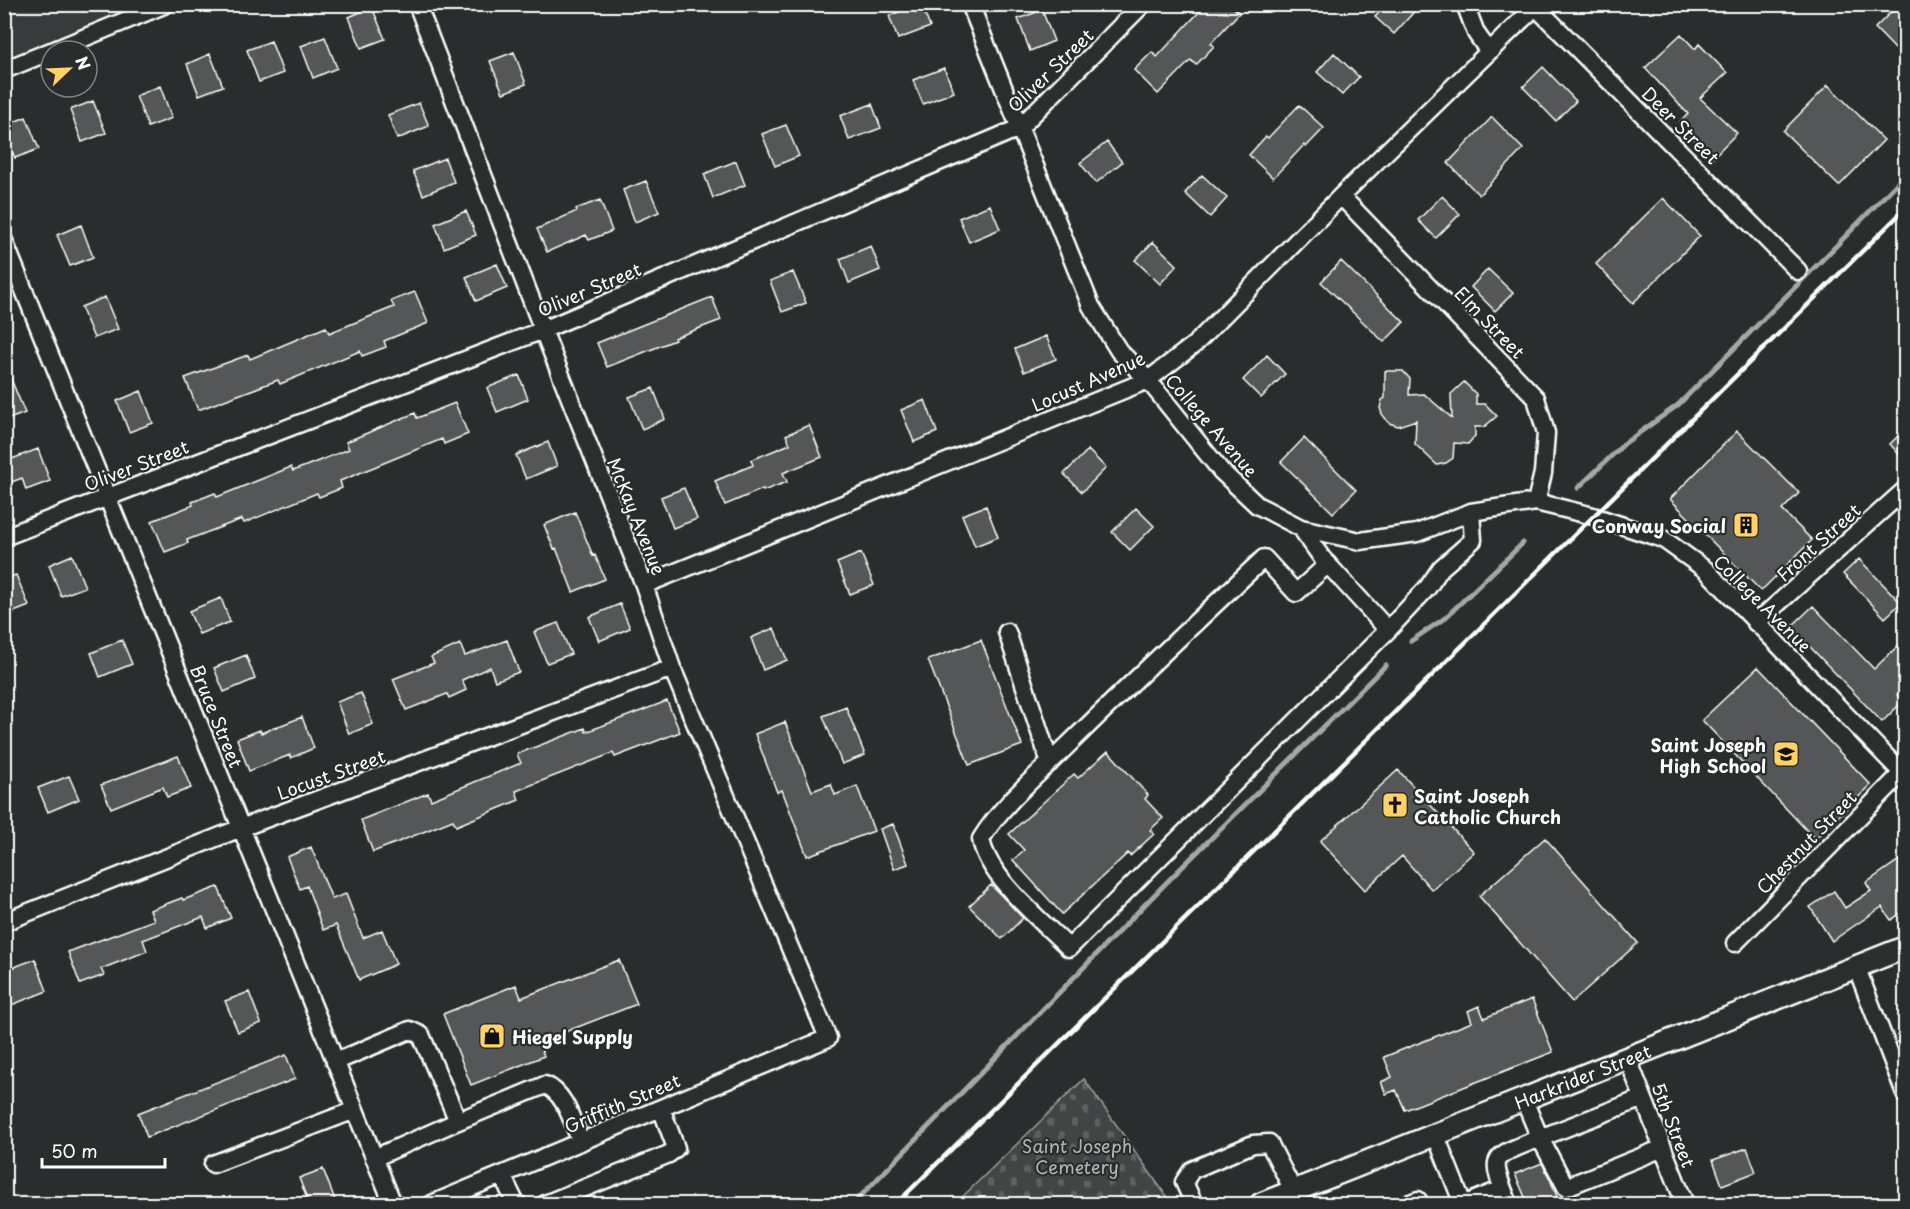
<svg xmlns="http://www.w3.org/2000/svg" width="1910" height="1209" viewBox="0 0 1910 1209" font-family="'Playpen Sans',sans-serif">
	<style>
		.built { fill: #373a3b }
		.cemetery { fill: url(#cemetery-stones); stroke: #a0a2a2; stroke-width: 1.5 }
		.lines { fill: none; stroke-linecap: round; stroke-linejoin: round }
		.stream { stroke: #a6a7a7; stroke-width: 5 }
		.building { fill: #555758; stroke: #fff; stroke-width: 1.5 }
		.minor-casing { stroke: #fff; stroke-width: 21 }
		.major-casing { stroke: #fff; stroke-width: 26 }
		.minor { stroke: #2a2d2e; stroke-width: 16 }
		.major { stroke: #2a2d2e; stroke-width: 21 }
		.rail { stroke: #fff; stroke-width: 4.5 }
		.labels { text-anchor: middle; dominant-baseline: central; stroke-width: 4.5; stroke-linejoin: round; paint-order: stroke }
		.street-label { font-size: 18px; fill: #fff; stroke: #2a2d2e }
		.poi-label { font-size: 18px; font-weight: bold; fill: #fff; stroke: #2a2d2e; text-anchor: end }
		.park-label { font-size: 18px; fill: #b3b4b5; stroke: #2a2d2e }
	</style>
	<defs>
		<pattern id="cemetery-stones" width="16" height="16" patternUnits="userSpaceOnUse" patternTransform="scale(1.5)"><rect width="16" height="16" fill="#414445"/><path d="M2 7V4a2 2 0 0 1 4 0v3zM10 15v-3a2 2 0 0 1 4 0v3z" fill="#5e6061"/></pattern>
	</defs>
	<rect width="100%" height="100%" fill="#2a2d2e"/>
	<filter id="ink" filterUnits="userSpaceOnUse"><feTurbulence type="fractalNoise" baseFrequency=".0167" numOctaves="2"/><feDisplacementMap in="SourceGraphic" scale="12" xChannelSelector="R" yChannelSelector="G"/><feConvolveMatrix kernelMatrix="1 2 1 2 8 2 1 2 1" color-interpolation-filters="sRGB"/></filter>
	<g filter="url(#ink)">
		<path class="built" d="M5 5H170L5 71Z"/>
		<path class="cemetery" d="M1084 1079 1172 1204H955Z"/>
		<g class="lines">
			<path class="stream" d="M1578 488 1625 443 1678 405 1836 246 1906 174
				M1411 641 1445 618 1523 543
				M853 1204 1163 886 1386 665"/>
		</g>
		<path class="building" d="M917 4H921L930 27 898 39 889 16Z
			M1193 4H1230L1239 13 1211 43 1214 46 1196 65 1191 60 1158 94 1134 70 1152 52 1157 57 1200 11Z
			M1387 4H1421L1394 34 1375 17Z
			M1899 4H1905V46L1899 53 1875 28Z
			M372 7 385 39 361 48 349 17Z
			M1042 10 1054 41 1030 51 1018 19Z
			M1681 34 1695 49 1699 44 1727 73 1700 98 1737 133 1712 158 1679 123 1688 114 1645 68Z
			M325 37 337 68 313 78 301 46Z
			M271 41 283 73 259 82 247 50Z
			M514 52 526 84 503 93 490 61Z
			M1334 53 1359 77 1342 95 1317 72Z
			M210 54 223 86 199 95 187 64Z
			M1543 67 1576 101 1556 121 1523 87Z
			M944 68 954 92 923 104 913 80Z
			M1828 85 1884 140 1839 186 1783 131Z
			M160 86 172 118 148 127 136 96Z
			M93 101 106 133 82 142 70 110Z
			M419 103 429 126 397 139 388 115Z
			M872 104 881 128 849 140 840 116Z
			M1299 105 1324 128 1306 147 1304 145 1273 178 1249 155 1266 136 1268 138Z
			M26 117 39 149 15 158 4 132V126Z
			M1492 117 1523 149 1479 195 1448 163Z
			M786 125 799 156 775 166 762 134Z
			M1107 142 1122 162 1096 183 1080 163Z
			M445 158 454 182 423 195 413 171Z
			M736 161 745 185 713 198 704 174Z
			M1202 175 1227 198 1210 217 1185 193Z
			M646 181 659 212 635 222 623 190Z
			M1442 196 1460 214 1436 238 1418 220Z
			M1663 198 1700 236 1633 303 1596 264Z
			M600 200 612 231 589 240 586 235 547 252 537 229 577 211 576 209Z
			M990 205 1000 229 969 242 959 218Z
			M466 211 476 235 444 248 435 224Z
			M81 225 93 257 70 266 57 235Z
			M1153 242 1177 265 1160 284 1135 260Z
			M871 246 880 270 849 283 840 259Z
			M1341 261 1404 322 1384 342 1321 282Z
			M497 264 507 288 476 301 466 277Z
			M1488 269 1513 293 1495 311 1471 287Z
			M793 272 806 303 782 312 770 281Z
			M415 292 428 323 384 341 386 347 362 356 360 351 280 384 278 380 198 410 185 378 248 355 250 359 326 327 329 333 394 307 391 301Z
			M105 297 118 329 94 338 81 307Z
			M712 297 721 320 674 338 675 340 607 367 597 343Z
			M1046 336 1056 359 1024 372 1015 349Z
			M1267 355 1285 374 1261 398 1243 380Z
			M4 362 25 413 4 421Z
			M1385 371H1403L1410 379 1409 395 1424 394 1452 418 1451 394 1464 382 1476 394V404H1485L1497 416 1484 427H1475V436L1468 444 1454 443 1453 458 1446 463 1437 465 1415 444 1416 420 1398 426 1389 423 1382 414 1380 408 1382 400 1385 398Z
			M519 375 528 399 497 412 487 388Z
			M653 388 665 419 642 429 629 397Z
			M141 391 153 423 129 432 117 401Z
			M925 400 937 432 914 442 901 410Z
			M455 403 468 434 444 444 442 439 340 481 342 488 319 497 317 493 244 523 242 519 187 540 188 543 165 552 152 521 193 505 192 502 215 493 217 497 291 467 293 471 349 449 346 442 391 423 415 413 417 418Z
			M809 425 822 457 783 473 787 482 763 491V489L725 505 715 481 753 465 751 460 790 444 786 435Z
			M1905 429V461L1890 444Z
			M1737 431 1799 493 1782 510 1812 540 1761 591 1670 499Z
			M1304 438 1356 490 1333 513 1281 462Z
			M548 442 557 466 526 479 516 455Z
			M38 449 50 481 26 490 22 478 4 485V462Z
			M1088 450 1106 468 1082 492 1064 474Z
			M684 488 697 519 673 528 661 497Z
			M986 506 998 537 975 546 962 515Z
			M1136 508 1154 526 1130 550 1112 532Z
			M575 512 593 556 595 555 605 579 573 592 556 548 554 549 544 525Z
			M861 553 874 585 850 594 837 563Z
			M72 555 85 587 61 596 49 565Z
			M1859 559 1901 603 1885 618 1843 574Z
			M16 575 29 606 4 616V579Z
			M221 598 230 622 199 634 189 611Z
			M620 604 630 628 599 641 589 617Z
			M1813 606 1874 669 1905 639V687L1897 695 1903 701 1882 722 1791 627Z
			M558 623 571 654 547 663 534 632Z
			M774 628 787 660 763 670 751 638Z
			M122 640 132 664 100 677 91 653Z
			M507 640 519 672 495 681 490 667 462 680 466 690 449 698 447 694 406 710 393 679 434 663 431 657 460 644 465 656Z
			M981 640 1022 745 969 765 928 660Z
			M246 655 255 679 224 692 214 668Z
			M1758 667 1871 785 1815 839 1702 720Z
			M361 693 373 724 349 734 337 702Z
			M667 701 680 732 615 757 613 753 516 791 519 800 456 826 453 820 373 852 361 820 428 793 431 800 521 763 517 754 585 728 586 732Z
			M846 707 865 755 842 764 823 716Z
			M302 717 314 748 291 758 290 755 249 771 237 739 260 730 261 733Z
			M785 722 812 791 831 784 835 795 857 786 874 831 807 856 782 790 777 792 755 734Z
			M1108 751 1148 795 1145 799 1163 818 1150 830 1154 834 1130 856 1128 853 1062 914 1013 860 1024 850 1009 834 1074 774 1078 778Z
			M178 756 191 788 167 797 163 787 111 808 101 785Z
			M1398 770 1474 852 1432 890 1402 856 1365 890 1320 841Z
			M69 776 79 799 48 812 38 788Z
			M893 824 908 864 894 869 880 829Z
			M1545 838 1638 943 1572 1002 1479 896Z
			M311 847 332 899 346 894 363 938 382 930 396 964 359 980 336 925 323 930 307 886 300 889 287 857Z
			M1905 856V910L1891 920 1882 907 1832 941 1810 907 1834 891 1845 908 1871 891 1866 883Z
			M991 885 1023 918 1002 939 969 906Z
			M218 887 231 918 207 928 203 917 143 940 147 951 101 969 104 975 80 984 68 952 154 920 150 910 182 898 183 900Z
			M35 959 47 991 4 1008V971Z
			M619 960 637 1004 539 1042 544 1056 471 1085 443 1014 516 985 521 998Z
			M249 992 261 1023 238 1032 225 1001Z
			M1532 999 1553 1052 1405 1110 1396 1090 1386 1094 1381 1082 1392 1077 1384 1057 1472 1022 1468 1011 1479 1006 1484 1018Z
			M286 1055 295 1079 147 1137 138 1113Z
			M1747 1148 1756 1172 1722 1185 1713 1160Z
			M1542 1163 1550 1179 1560 1204H1528L1515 1174Z
			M323 1169 335 1200 325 1204H309L299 1178Z"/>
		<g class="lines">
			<defs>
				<path id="minor" d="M417 4 543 330 644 585 672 668 828 1038 432 1204
					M970 4 1091 306 1119 351 1148 380 1221 471 1257 505 1301 528 1360 541 1417 533 1471 512 1536 502 1593 516 1663 539 1706 570 1906 777
					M1465 4 1476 33 1489 52
					M1536 7 1798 271
					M52 51 166 4
					M4 70 51 51
					M1341 196 1536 398 1546 433 1543 473 1536 502
					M4 241 393 1204
					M1301 528 1322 558 1388 630
					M4 537 543 330 1019 128 1143 4
					M1328 564 1296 593 1264 558C1198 620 1132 682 1068 745 1038 775 1003 803 981 839 987 877 1042 921 1069 948L1388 630 1428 587 1441 568 1473 540 1471 512
					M644 585 1148 380 1195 344 1341 196 1538 4
					M1756 623 1906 489
					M1007 632 1050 763
					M4 922 241 828 672 668
					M1735 943 1906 769
					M1856 966 1906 1096
					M1628 1059 1685 1204
					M335 1062 410 1030 421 1035 458 1121 374 1158
					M1643 1098 1540 1138 1566 1187 1663 1148
					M458 1121 545 1085C565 1092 573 1124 581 1142
					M1436 1136 1463 1204
					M213 1164 355 1110
					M502 1175 515 1202 518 1204
					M545 1204 669 1154 676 1148 661 1108
					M1194 1204 1184 1182 1192 1170 1253 1144 1269 1143 1294 1192
					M1407 1204 1418 1200 1420 1204
					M1466 1204 1502 1189
					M1509 1204C1488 1153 1491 1158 1540 1138L1524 1100"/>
				<g id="major">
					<path id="s1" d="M1261 1204 1906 947"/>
				</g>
			</defs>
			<use href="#minor" class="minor-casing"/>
			<use href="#major" class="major-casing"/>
			<use href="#minor" class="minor"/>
			<use href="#major" class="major"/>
			<path class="rail" d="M896 1204 1906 208"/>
		</g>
	</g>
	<defs>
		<symbol id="building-square" viewBox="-11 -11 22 22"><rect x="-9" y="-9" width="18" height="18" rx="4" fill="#ffd166" stroke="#2a2d2e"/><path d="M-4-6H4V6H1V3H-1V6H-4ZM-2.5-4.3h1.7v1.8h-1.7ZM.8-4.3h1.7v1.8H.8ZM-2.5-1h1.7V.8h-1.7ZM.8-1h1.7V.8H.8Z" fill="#111"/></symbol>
		<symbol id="school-square" viewBox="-11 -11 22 22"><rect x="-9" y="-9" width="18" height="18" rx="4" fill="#ffd166" stroke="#2a2d2e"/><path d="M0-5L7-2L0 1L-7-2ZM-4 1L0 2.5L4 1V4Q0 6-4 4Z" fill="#111"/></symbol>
		<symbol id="church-square" viewBox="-11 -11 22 22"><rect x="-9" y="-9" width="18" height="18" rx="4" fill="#ffd166" stroke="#2a2d2e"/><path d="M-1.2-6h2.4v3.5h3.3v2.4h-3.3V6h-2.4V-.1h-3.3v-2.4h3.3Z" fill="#111"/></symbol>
		<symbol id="shop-square" viewBox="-11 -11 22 22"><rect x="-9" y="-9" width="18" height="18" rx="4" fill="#ffd166" stroke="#2a2d2e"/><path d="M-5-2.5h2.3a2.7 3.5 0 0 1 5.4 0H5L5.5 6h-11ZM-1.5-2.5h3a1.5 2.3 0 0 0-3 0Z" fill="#111"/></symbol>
	</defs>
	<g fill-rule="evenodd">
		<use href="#building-square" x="1731" y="510" width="30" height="30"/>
		<use href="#school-square" x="1771" y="739" width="30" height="30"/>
		<use href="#church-square" x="1380" y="790" width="30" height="30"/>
		<use href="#shop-square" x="477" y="1021" width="30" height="30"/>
	</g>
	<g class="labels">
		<g class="street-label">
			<text transform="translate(1050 70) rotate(-44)">Oliver Street</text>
			<text transform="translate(1681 125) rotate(45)">Deer Street</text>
			<text transform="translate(589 289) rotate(-23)">Oliver Street</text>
			<text transform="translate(1490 322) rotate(46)">Elm Street</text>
			<text transform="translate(1088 381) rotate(-24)">Locust Avenue</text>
			<text transform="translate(1212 425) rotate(49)">College Avenue</text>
			<text transform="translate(136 465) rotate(-21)">Oliver Street</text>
			<text transform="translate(637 516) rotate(68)">McKay Avenue</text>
			<text transform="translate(1818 542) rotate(-42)">Front Street</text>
			<text transform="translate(1763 603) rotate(45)">College Avenue</text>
			<text transform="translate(217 716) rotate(68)">Bruce Street</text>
			<text transform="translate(331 774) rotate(-20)">Locust Street</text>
			<text transform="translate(1806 842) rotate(-46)">Chestnut Street</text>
			<text stroke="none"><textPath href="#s1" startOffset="346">Harkrider Street</textPath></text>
			<text transform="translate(622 1103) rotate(-23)">Griffith Street</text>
			<text transform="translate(1674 1125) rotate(69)">5th Street</text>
		</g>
		<g class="poi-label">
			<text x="1726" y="525">Conway Social</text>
			<text x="1766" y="744">Saint Joseph<tspan x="1766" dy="21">High School</tspan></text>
			<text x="1414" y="795" text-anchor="start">Saint Joseph<tspan x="1414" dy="21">Catholic Church</tspan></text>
			<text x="512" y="1036" text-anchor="start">Hiegel Supply</text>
		</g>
		<g class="park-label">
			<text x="1077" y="1145">Saint Joseph<tspan x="1077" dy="21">Cemetery</tspan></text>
		</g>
	</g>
	<rect width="1910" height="1209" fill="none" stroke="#2a2d2e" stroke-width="24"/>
	<rect x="12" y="12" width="1886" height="1185" fill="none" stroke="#fff" stroke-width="2" filter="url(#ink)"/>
	<g transform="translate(69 69) rotate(67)"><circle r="28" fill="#2a2d2e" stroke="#7f8182" stroke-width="1.5"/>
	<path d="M0-4.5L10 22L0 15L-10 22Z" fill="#ffd166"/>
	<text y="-9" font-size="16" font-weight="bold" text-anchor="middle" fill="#ffffff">N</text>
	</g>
	<path d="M42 1158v9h123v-9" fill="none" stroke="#ffffff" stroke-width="3"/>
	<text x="51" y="1158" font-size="18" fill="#ffffff" stroke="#2a2d2e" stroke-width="4.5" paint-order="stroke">50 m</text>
</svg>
